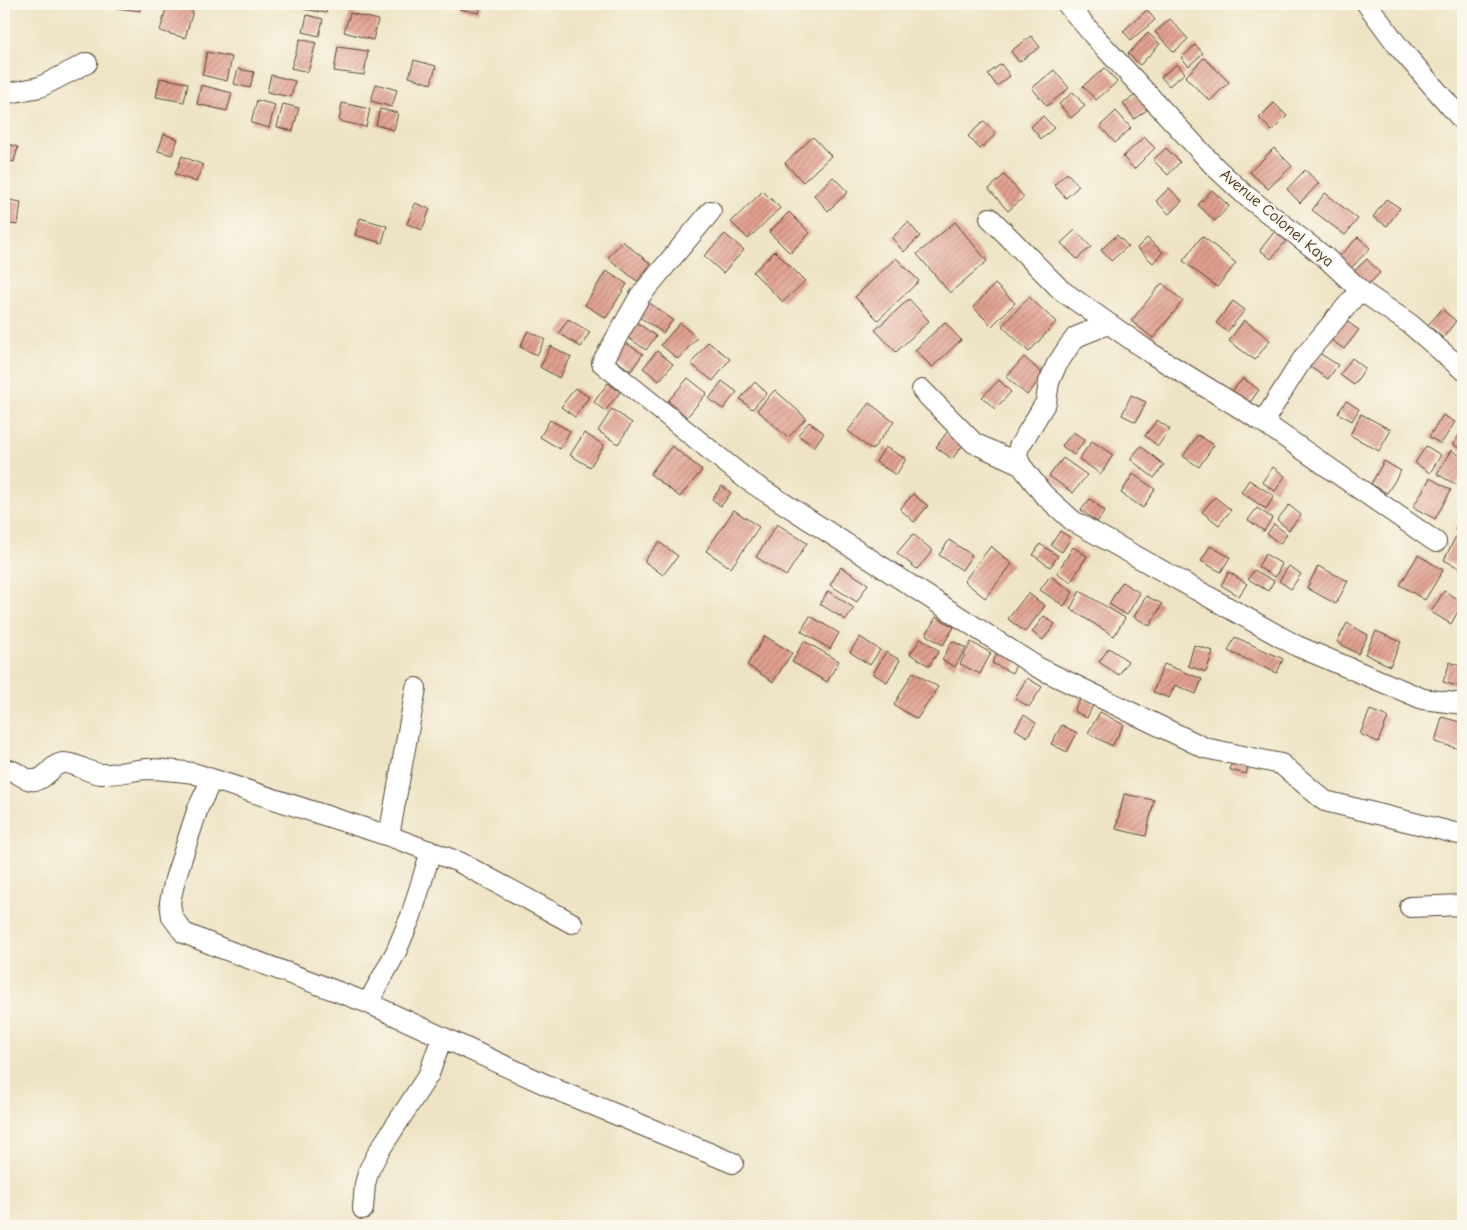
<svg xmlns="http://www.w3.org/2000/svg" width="1467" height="1230" viewBox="0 0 1467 1230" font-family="'Comic Neue',sans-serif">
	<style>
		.building { fill: url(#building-hatch) }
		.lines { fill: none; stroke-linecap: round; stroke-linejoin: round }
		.street-casing { stroke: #564637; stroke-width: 22 }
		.street { stroke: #fff; stroke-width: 20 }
		.labels { text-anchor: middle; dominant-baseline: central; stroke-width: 4; stroke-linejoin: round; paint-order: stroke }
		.street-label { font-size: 16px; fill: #3b2a1e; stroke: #fbf7ec }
	</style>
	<defs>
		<pattern id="building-hatch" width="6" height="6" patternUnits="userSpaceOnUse" patternTransform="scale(1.25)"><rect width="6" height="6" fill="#e1a090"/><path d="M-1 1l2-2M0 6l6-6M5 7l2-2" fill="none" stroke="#b88375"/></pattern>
	</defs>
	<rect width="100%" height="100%" fill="#fbf7ec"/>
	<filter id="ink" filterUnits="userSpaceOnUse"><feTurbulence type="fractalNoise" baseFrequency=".02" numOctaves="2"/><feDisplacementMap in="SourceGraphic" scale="10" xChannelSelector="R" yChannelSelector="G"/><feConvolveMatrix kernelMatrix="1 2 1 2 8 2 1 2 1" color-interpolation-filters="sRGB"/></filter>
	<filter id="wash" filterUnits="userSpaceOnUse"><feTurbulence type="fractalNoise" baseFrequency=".0096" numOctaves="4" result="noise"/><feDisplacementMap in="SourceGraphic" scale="20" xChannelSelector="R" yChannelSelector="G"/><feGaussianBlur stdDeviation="1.12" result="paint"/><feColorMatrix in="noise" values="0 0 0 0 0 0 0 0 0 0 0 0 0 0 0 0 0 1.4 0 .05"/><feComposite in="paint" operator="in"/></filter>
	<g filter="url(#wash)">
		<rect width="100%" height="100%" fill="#eee4c5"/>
		<g id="blocks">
			<path class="building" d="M109 4H141L140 11 109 7Z
				M167 4 193 11 185 38 160 31Z
				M305 4H328L326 13 304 9Z
				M460 4H481L479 13 459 9Z
				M1147 10 1155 20 1131 40 1123 31Z
				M350 13 378 20 373 40 344 32Z
				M307 15 323 19 319 36 303 32Z
				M1170 19 1188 39 1174 52 1155 32Z
				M1148 33 1160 44 1140 65 1128 54Z
				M1031 36 1040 47 1019 62 1011 51Z
				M300 39 316 43 308 72 291 68Z
				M1195 45 1203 53 1189 66 1181 58Z
				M338 47 368 51 364 75 334 71Z
				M207 52 232 57 227 81 202 75Z
				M1204 58 1229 82 1210 101 1185 77Z
				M414 60 436 66 431 84 409 77Z
				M1001 64 1010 76 997 86 988 74Z
				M1177 64 1185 73 1169 86 1161 77Z
				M1105 68 1117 82 1096 100 1083 86Z
				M238 69 254 72 250 88 234 84Z
				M1054 70 1069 88 1047 106 1032 88Z
				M271 75 295 81 291 97 267 92Z
				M160 78 188 83 184 102 156 97Z
				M376 84 397 90 392 107 371 101Z
				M201 85 232 93 227 111 197 104Z
				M1073 92 1085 106 1071 118 1059 104Z
				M1136 95 1147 110 1134 119 1123 103Z
				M257 100 275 105 269 128 251 123Z
				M342 103 370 109 366 127 339 121Z
				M1274 103 1287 116 1272 131 1259 118Z
				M283 104 299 108 293 131 277 127Z
				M380 109 398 113 394 130 376 125Z
				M1116 111 1131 128 1115 143 1100 126Z
				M1043 116 1054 128 1041 139 1031 127Z
				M984 121 996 134 980 149 968 136Z
				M164 134 178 139 172 155 158 151Z
				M813 137 831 156 803 182 785 163Z
				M1144 137 1155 148 1134 169 1123 157Z
				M4 143 18 147 14 162 4 159Z
				M1166 148 1180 162 1168 175 1153 160Z
				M1274 148 1292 166 1268 189 1250 172Z
				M182 156 203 165 196 182 175 174Z
				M1305 170 1319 183 1300 203 1287 189Z
				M1067 173 1079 186 1066 198 1054 185Z
				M1004 175 1024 197 1008 211 989 189Z
				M833 177 848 192 828 211 814 195Z
				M1169 188 1182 201 1169 214 1156 201Z
				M1212 190 1229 206 1215 221 1198 205Z
				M763 191 780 208 748 239 731 222Z
				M1325 193 1358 219 1345 235 1312 210Z
				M4 199 21 202 18 225 4 223Z
				M1386 199 1400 208 1387 226 1373 217Z
				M415 203 430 209 422 230 407 224Z
				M789 212 810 233 790 253 769 232Z
				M360 218 387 226 382 243 355 235Z
				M908 222 920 236 904 252 892 238Z
				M955 222 987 261 950 293 917 254Z
				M1075 230 1091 247 1077 259 1061 243Z
				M1275 231 1286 241 1271 259 1260 250Z
				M725 234 744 250 723 273 704 256Z
				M1117 235 1128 246 1111 261 1101 250Z
				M1202 236 1236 263 1217 287 1183 261Z
				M1358 237 1370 248 1351 268 1339 257Z
				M1147 238 1163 252 1153 263 1137 248Z
				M622 241 651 264 637 281 608 258Z
				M775 251 805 281 783 302 753 272Z
				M896 258 919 281 878 320 855 297Z
				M1367 259 1380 273 1365 288 1351 274Z
				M606 271 627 284 606 318 585 305Z
				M1162 283 1183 301 1153 338 1131 321Z
				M995 284 1015 303 992 326 973 307Z
				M1029 297 1056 322 1029 352 1002 326Z
				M909 299 929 321 896 352 875 330Z
				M1233 301 1245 310 1227 332 1216 323Z
				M648 302 673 320 663 333 638 316Z
				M1329 309 1359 330 1344 349 1316 329Z
				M1442 309 1456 321 1443 338 1428 325Z
				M568 319 590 332 581 347 559 333Z
				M633 320 656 336 646 350 623 334Z
				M1244 320 1270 340 1255 360 1229 341Z
				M945 322 961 340 932 367 915 350Z
				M680 323 697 338 678 359 661 345Z
				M528 331 545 339 537 355 520 347Z
				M623 341 643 354 631 371 612 358Z
				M708 342 730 359 713 381 691 364Z
				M551 346 571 357 559 378 540 367Z
				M657 351 673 364 659 381 643 368Z
				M1319 353 1338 365 1328 379 1310 367Z
				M1024 357 1044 375 1027 395 1006 377Z
				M1352 358 1365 368 1354 385 1340 375Z
				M688 378 707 393 687 417 668 401Z
				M1243 378 1259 390 1248 405 1231 393Z
				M999 380 1011 392 995 409 982 397Z
				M722 381 737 392 723 409 709 399Z
				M755 382 767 393 752 409 740 399Z
				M608 383 620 392 605 411 594 402Z
				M575 388 589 397 575 417 561 407Z
				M775 390 806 418 788 438 757 410Z
				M1131 395 1146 402 1136 422 1122 415Z
				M1346 401 1359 409 1352 421 1338 413Z
				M869 403 894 422 872 450 848 431Z
				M612 409 632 423 618 444 598 431Z
				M1361 414 1391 430 1379 451 1350 435Z
				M1443 415 1455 422 1441 444 1429 437Z
				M550 420 570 431 560 449 540 437Z
				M1157 420 1170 429 1158 446 1145 436Z
				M809 422 824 433 814 447 798 435Z
				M951 427 968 439 952 459 936 447Z
				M1463 429V451L1453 444Z
				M1073 432 1085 440 1074 455 1062 446Z
				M584 433 604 445 590 467 570 455Z
				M1198 435 1214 445 1199 467 1183 456Z
				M1092 441 1113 455 1101 474 1079 459Z
				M672 446 702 470 680 497 650 474Z
				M1141 446 1164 465 1154 478 1130 459Z
				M1426 446 1441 455 1430 473 1415 463Z
				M885 447 906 459 896 475 876 462Z
				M1451 450 1463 458V474L1457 485 1437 474Z
				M1063 458 1087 475 1073 493 1049 476Z
				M1384 461 1401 471 1387 493 1371 484Z
				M1273 467 1285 476 1275 491 1262 482Z
				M1133 474 1155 489 1143 508 1121 493Z
				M1430 478 1451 490 1435 519 1413 507Z
				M1249 480 1274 496 1266 509 1241 492Z
				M722 486 731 493 721 506 712 499Z
				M913 494 928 506 914 522 900 509Z
				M1215 497 1231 510 1219 525 1202 512Z
				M1090 499 1105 511 1097 522 1081 510Z
				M1289 505 1301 515 1289 530 1277 520Z
				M1257 508 1272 518 1264 531 1248 520Z
				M734 510 759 527 731 568 706 551Z
				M1463 513V534L1455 530Z
				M777 524 807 543 786 576 756 557Z
				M1274 524 1287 534 1280 544 1267 534Z
				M1060 531 1071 538 1062 552 1051 545Z
				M913 534 933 551 917 569 897 553Z
				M1456 536 1463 540V570L1444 560Z
				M949 540 972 555 962 570 939 555Z
				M659 542 678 556 663 575 644 561Z
				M1040 544 1058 556 1050 567 1033 555Z
				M991 546 1012 564 985 598 964 581Z
				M1210 546 1230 557 1221 572 1201 561Z
				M1073 547 1087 556 1071 582 1057 573Z
				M1265 554 1282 564 1275 577 1258 567Z
				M1418 555 1443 570 1425 600 1400 585Z
				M1289 566 1301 574 1291 589 1279 581Z
				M1318 566 1348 581 1336 604 1307 588Z
				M841 567 868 584 857 602 830 585Z
				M1254 570 1274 581 1268 591 1248 579Z
				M1229 572 1247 584 1239 596 1221 585Z
				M1050 576 1073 592 1064 606 1040 590Z
				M1122 582 1140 593 1127 615 1109 604Z
				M828 591 854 608 846 620 820 604Z
				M1080 591 1125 618 1114 636 1070 609Z
				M1444 591 1463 602 1451 624 1431 612Z
				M1028 593 1045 606 1025 632 1008 619Z
				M1146 596 1162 604 1150 626 1134 617Z
				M810 616 839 633 830 649 801 631Z
				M1044 616 1055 624 1043 640 1032 632Z
				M936 617 954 627 943 645 926 635Z
				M1347 623 1368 635 1358 654 1337 642Z
				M1376 631 1401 642 1390 666 1365 654Z
				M765 636 792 653 773 682 747 665Z
				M860 637 880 650 870 665 850 652Z
				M1235 637 1283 659 1277 673 1228 651Z
				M921 638 939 651 929 666 910 654Z
				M804 641 839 661 827 682 792 662Z
				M952 641 966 648 955 667 942 660Z
				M971 642 991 653 980 674 960 664Z
				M1194 645 1213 651 1206 672 1188 666Z
				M1109 648 1128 661 1119 675 1099 662Z
				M999 650 1018 661 1012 673 992 663Z
				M886 652 900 660 887 682 873 674Z
				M1450 662 1463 667V679L1460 687 1443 682Z
				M1164 664 1202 679 1196 694 1175 685 1169 698 1153 692Z
				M913 672 938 687 917 719 894 705Z
				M1027 678 1042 687 1029 707 1015 698Z
				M1081 697 1094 703 1087 718 1074 711Z
				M1370 710 1388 717 1378 742 1360 734Z
				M1100 712 1124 725 1112 746 1088 733Z
				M1024 715 1036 723 1027 737 1015 729Z
				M1442 717 1463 723V750L1435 742Z
				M1062 725 1077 733 1067 752 1051 744Z
				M1232 759 1249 764 1246 774 1230 770Z
				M1124 794 1154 800 1146 836 1116 829Z"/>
		</g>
	</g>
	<g filter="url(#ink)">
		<use href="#blocks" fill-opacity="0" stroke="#564637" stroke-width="1"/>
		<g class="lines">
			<defs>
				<path id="street" d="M1067 4 1094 36 1215 167 1245 195 1326 258 1360 290 1410 324 1463 370
					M1367 4 1398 46 1463 121
					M4 94 40 87 87 63
					M711 211 640 296 602 363 746 479 1037 667 1205 748 1281 764 1325 801 1463 835
					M990 218 1061 290 1152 354 1263 422 1436 542
					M1108 324 1076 337 1069 346 1056 366 1049 382 1046 402 1019 447 1017 454 1020 464 1043 494 1073 521 1297 646 1423 699 1463 704
					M922 390 974 443 1020 464
					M1263 422 1304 357 1360 290
					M4 770C15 768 21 779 32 780 46 782 51 763 64 763 77 763 88 773 101 774 117 775 131 770 147 769 162 769 177 771 193 773L389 836 416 688
					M212 779 198 808 175 879 170 902 172 917 184 933 221 948 368 1003 562 1092 733 1163
					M389 836 459 862 572 923
					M1410 907 1463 905
					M368 1003 396 952 411 916 431 851
					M363 1209 365 1184 369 1170 379 1151 429 1074 442 1037"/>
			</defs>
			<use href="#street" class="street-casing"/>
			<use href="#street" class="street"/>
		</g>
	</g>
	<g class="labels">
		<g class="street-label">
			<text transform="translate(1277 218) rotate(40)">Avenue Colonel Kaya</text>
		</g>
	</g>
	<rect width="1467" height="1230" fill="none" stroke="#fbf7ec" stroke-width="20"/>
</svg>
